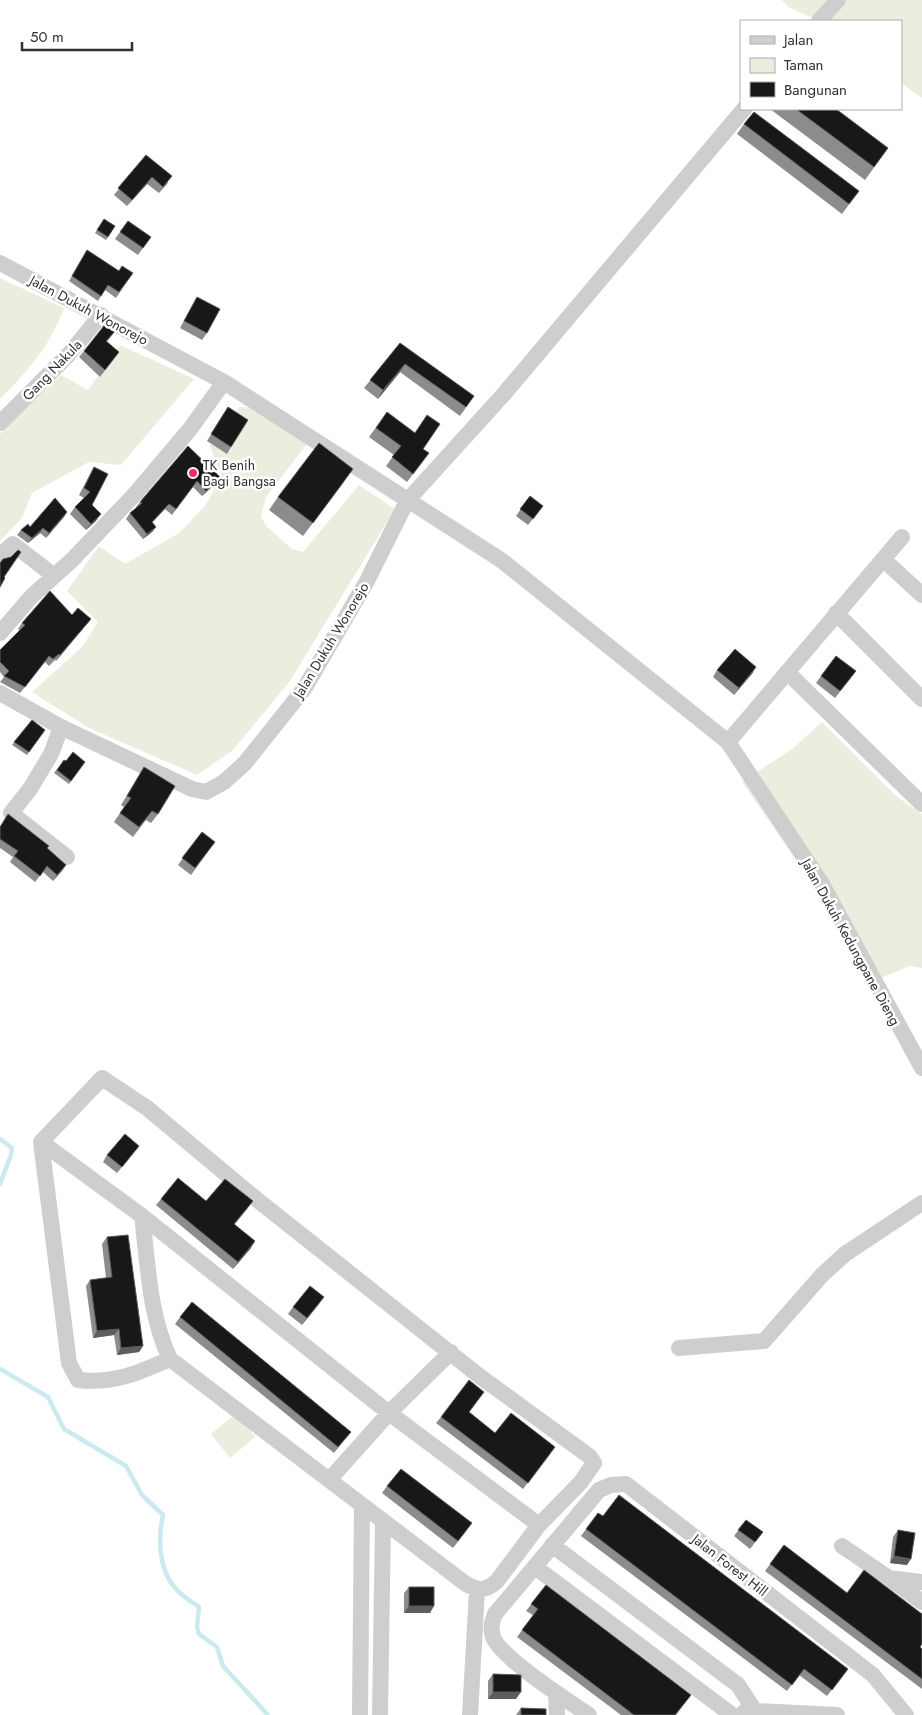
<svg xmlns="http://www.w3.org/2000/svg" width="922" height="1715" viewBox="0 0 922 1715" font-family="Jost,sans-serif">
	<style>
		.green { fill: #ebeedf }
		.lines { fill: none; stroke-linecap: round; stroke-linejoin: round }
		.stream { stroke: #caeaef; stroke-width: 4.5 }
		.street { stroke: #cecece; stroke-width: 16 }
		.wall { fill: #8c8c8c }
		.shaded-wall { fill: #5d5d5d }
		.building { fill: #181818; stroke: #5d5d5d }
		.poi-dot { fill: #f02b6d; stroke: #fff; stroke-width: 2 }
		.labels { text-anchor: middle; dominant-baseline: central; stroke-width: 5; stroke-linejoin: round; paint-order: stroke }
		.street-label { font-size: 14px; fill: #313131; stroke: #fff }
		.poi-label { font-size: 14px; fill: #313131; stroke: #fff; text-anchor: start }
	</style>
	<rect width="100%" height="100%" fill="#fff"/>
	<path class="green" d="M782 0H922V98L901 83V21H819L788 7Z
		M0 278 64 308C51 345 27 372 0 399Z
		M120 345 194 379 121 465 89 462 32 493 22 518 0 541V434L17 415 61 375 88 390Z
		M239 407 255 408 307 444 266 497 261 516 266 526 292 549 303 552 359 485 395 509 290 681 233 750 197 775 89 728 32 692 82 647 98 622 67 591 99 546 125 564 179 533 205 506 222 476 210 446Z
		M822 722 896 796 922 814V968L909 966 866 985 814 886 742 782 792 749Z
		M236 1413 255 1437 230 1458 211 1434Z"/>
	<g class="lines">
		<path class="stream" d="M0 1139 12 1148 11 1155 0 1184
			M0 1369 48 1397 64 1429 126 1466 142 1495 163 1515C158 1539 158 1571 177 1590 183 1597 192 1602 199 1607L197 1627 199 1634 217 1647 223 1666 268 1715"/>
		<path class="street" d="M819 21 838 0
			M0 263 224 382 501 560 728 742 822 884 922 1068
			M0 423 69 354 101 315
			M0 556 13 544 53 575
			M884 560 922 595
			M836 613 922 699
			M0 633 31 597 72 560 135 494 190 429 224 382
			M787 672 922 804
			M0 693 61 727 192 789 206 792 224 782 245 763 304 689 367 581 407 501 503 395 744 109
			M61 727 51 754 30 789 11 813 67 857
			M728 742 902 537
			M41 1142 142 1216C148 1264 149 1315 170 1359L466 1584C479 1591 486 1591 497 1581L539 1525 581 1482 594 1463 589 1456 478 1375 255 1198 147 1108 102 1078 41 1142 69 1363 78 1380C114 1384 138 1373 170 1359
			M142 1216 389 1413 539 1525
			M679 1348 764 1341 822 1275 845 1254 922 1203
			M330 1479 389 1413 451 1352
			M552 1545 738 1685 755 1711V1715
			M842 1546 889 1578
			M535 1567 732 1715
			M922 1582 889 1578 922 1602
			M556 1693 557 1715
			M744 1712 755 1711 837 1715
			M360 1715 362 1506
			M380 1715 383 1521
			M470 1715 477 1590
			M589 1715C568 1701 501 1658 493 1637 490 1628 492 1622 495 1614L599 1490 611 1485 626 1484 873 1675 906 1715"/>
	</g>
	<path class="wall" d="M770 109H836L888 148 865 180Z
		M744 124 859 191 842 214 737 134Z
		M146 155 168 183 159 193 147 184 127 206 114 195Z
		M104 219 115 226 106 240 95 233Z
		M128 221 143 248 138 255 115 239Z
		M87 250 119 271 133 273 116 298 105 290 98 301 69 281Z
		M197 297 207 333 202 340 180 328 193 304Z
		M113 334 107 342 119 352 100 377 79 357 84 351Z
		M400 343 474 396 460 416 400 372 378 399 364 388Z
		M228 407 231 447 227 454 207 441Z
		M387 412 423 449 422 462 407 482 386 466 394 455 369 437Z
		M188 446 220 477 216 483 202 496 193 487 172 515 165 509 152 523 156 527 152 532 143 539 126 519 130 513 137 508 136 507 140 502Z
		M94 467 92 505 96 521 86 530 70 514 75 507 84 498 79 495 90 474Z
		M344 482 303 536 269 510 278 497Z
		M530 496 543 506 528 525 516 516Z
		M67 512 46 538 40 533 28 543 17 535 21 530Z
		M72 615 91 619 56 661 55 660 49 666 45 662 20 693 0 682 4 677 0 672V650L20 631 18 629 22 623Z
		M756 667 734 695 713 677 717 670Z
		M821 676 851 678 835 698 816 683Z
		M32 720 45 730 27 755 12 745Z
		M64 760 66 761 85 762 69 784 54 773Z
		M144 767 158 814 151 823 146 820 133 837 114 822 124 807 121 805Z
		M0 826 47 848 66 865 53 881 43 872 35 882 10 862 13 857 0 848Z
		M202 832 215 842 191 875 178 865Z
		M139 1146 117 1173 103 1162 107 1155Z
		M161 1199 206 1201 248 1208 235 1224 251 1248 233 1269 156 1205Z
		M107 1237 143 1346 139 1352 117 1355 114 1335 93 1338 86 1286 90 1280 106 1278 102 1244Z
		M319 1304 302 1325 288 1314 293 1307Z
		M180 1317 351 1432 334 1453 175 1324Z
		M469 1412 495 1433 551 1453 523 1489 436 1423 441 1417Z
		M387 1486 467 1530 453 1548 382 1493Z
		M598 1513 843 1675 827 1696 799 1675 787 1691 581 1536Z
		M746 1520 763 1532 750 1549 734 1536Z
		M898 1530 907 1565 890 1563 893 1537Z
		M784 1545 922 1649V1689L765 1571Z
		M546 1585 691 1695 676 1715H621L517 1637 533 1615 526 1611Z
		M409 1587 430 1613H404V1593Z
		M493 1674 516 1699H488V1681Z
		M521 1708 546 1715H516Z"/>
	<path class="shaded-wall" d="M152 177 147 184 127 206 132 200Z
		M405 364 400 372 378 399 383 390Z
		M220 477 216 483 202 496 206 491Z
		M67 512 64 517 46 538 49 533Z
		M101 514 96 521 86 530 91 524Z
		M156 527 152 532 143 539 147 534Z
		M43 528 40 533 28 543 32 538Z
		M91 619 56 661 60 655Z
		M756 667 752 674 734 695 739 688Z
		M66 865 62 871 53 881 57 875Z
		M255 1241 251 1248 233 1269 238 1262Z
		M324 1297 319 1304 302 1325 307 1318Z
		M119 1329 114 1335 93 1338 97 1331Z
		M143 1346 139 1352 117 1355 121 1348Z
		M894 1556 911 1559 907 1565 890 1563Z
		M409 1606H434L430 1613H404Z
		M493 1692H521L516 1699H488Z"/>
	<path class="building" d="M796 109H836L888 148 874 167Z
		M754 112 859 191 849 204 744 124Z
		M146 155 172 176 163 187 152 177 132 200 118 188Z
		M104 219 115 226 108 237 97 230Z
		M128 221 151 237 143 248 120 232Z
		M87 250 119 271 122 266 133 273 119 292 108 285 101 296 72 276Z
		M197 297 220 309 207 333 184 321Z
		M107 322 118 328 106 341 119 352 105 370 84 351Z
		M400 343 474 396 466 407 405 364 383 390 370 380Z
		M228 407 248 420 231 447 211 434Z
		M387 412 415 433 427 415 440 424 423 449 429 453 413 474 392 457 401 446 376 428Z
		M319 443 353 469 313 523 278 497Z
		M188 446 220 477 206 491 197 481 176 509 169 504 152 522 156 527 147 534 130 513 142 503 140 502Z
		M94 467 108 474 92 505 101 514 91 524 75 507 90 492 84 488Z
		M530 496 543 506 533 519 520 509Z
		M55 498 67 512 49 533 43 528 32 538 21 530 28 524 30 527Z
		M18 550 21 552 4 577 5 578 0 587V563L3 559 11 557Z
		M50 591 72 615 78 608 91 619 60 655 59 654 53 659 49 656 25 687 4 676 9 671 0 662V650L25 625 22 623Z
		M735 649 756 667 739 688 717 670Z
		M836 656 856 671 840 691 821 676Z
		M32 720 45 730 29 752 14 742Z
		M73 752 85 762 71 781 57 770 64 760 66 761Z
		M144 767 175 786 158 814 152 811 139 827 120 813 131 798 127 796Z
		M8 814 49 846 47 848 66 865 57 875 47 866 40 876 14 856 18 851 0 839V827Z
		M202 832 215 842 195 868 182 858Z
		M125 1134 139 1146 122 1167 107 1155Z
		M178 1178 206 1201 225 1179 253 1201 234 1224 255 1241 238 1262 161 1199Z
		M128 1235 143 1346 121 1348 119 1329 97 1331 90 1280 112 1277 107 1237Z
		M310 1286 324 1297 307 1318 293 1307Z
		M192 1302 351 1432 338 1447 180 1317Z
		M469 1380 484 1392 469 1412 495 1433 511 1413 555 1447 528 1483 441 1417Z
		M401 1469 472 1523 458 1541 387 1486Z
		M619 1495 848 1669 832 1690 804 1669 792 1685 586 1529 598 1513 603 1516Z
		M746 1520 763 1532 755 1542 738 1530Z
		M898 1530 915 1533 911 1559 894 1556Z
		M784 1545 847 1593 864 1570 922 1614V1644L920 1647 922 1649V1679L770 1564Z
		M546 1585 691 1695 675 1715H634L522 1630 538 1609 531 1604Z
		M409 1587H434V1606H409Z
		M493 1674 521 1675V1692H493Z
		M521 1708 546 1709V1715H521Z"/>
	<circle class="poi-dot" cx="193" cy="473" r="5"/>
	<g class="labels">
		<g class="street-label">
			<text transform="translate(89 310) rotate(28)">Jalan Dukuh Wonorejo</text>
			<text transform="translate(52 370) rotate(-46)">Gang Nakula</text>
			<text transform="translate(331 640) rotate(-59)">Jalan Dukuh Wonorejo</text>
			<text transform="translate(851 942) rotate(61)">Jalan Dukuh Kedungpane Dieng</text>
			<text transform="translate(730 1565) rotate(38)">Jalan Forest Hill</text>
		</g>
		<g class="poi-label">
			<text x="203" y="465">TK Benih<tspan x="203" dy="16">Bagi Bangsa</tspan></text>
		</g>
	</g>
	<rect x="740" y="20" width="162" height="90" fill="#ffffff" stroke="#adadad"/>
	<rect x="750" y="36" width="25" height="8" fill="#cecece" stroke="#adadad"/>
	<text x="784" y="45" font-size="15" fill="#313131">Jalan</text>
	<rect x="750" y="58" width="25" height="15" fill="#ebeedf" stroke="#adadad"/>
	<text x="784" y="70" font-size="15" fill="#313131">Taman</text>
	<rect x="750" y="82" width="25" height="15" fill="#181818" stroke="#adadad"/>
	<text x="784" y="95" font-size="15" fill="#313131">Bangunan</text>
	<path d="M22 42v8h110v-8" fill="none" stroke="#313131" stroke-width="2.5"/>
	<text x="30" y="42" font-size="15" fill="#313131" stroke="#ffffff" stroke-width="4" paint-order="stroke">50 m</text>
</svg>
